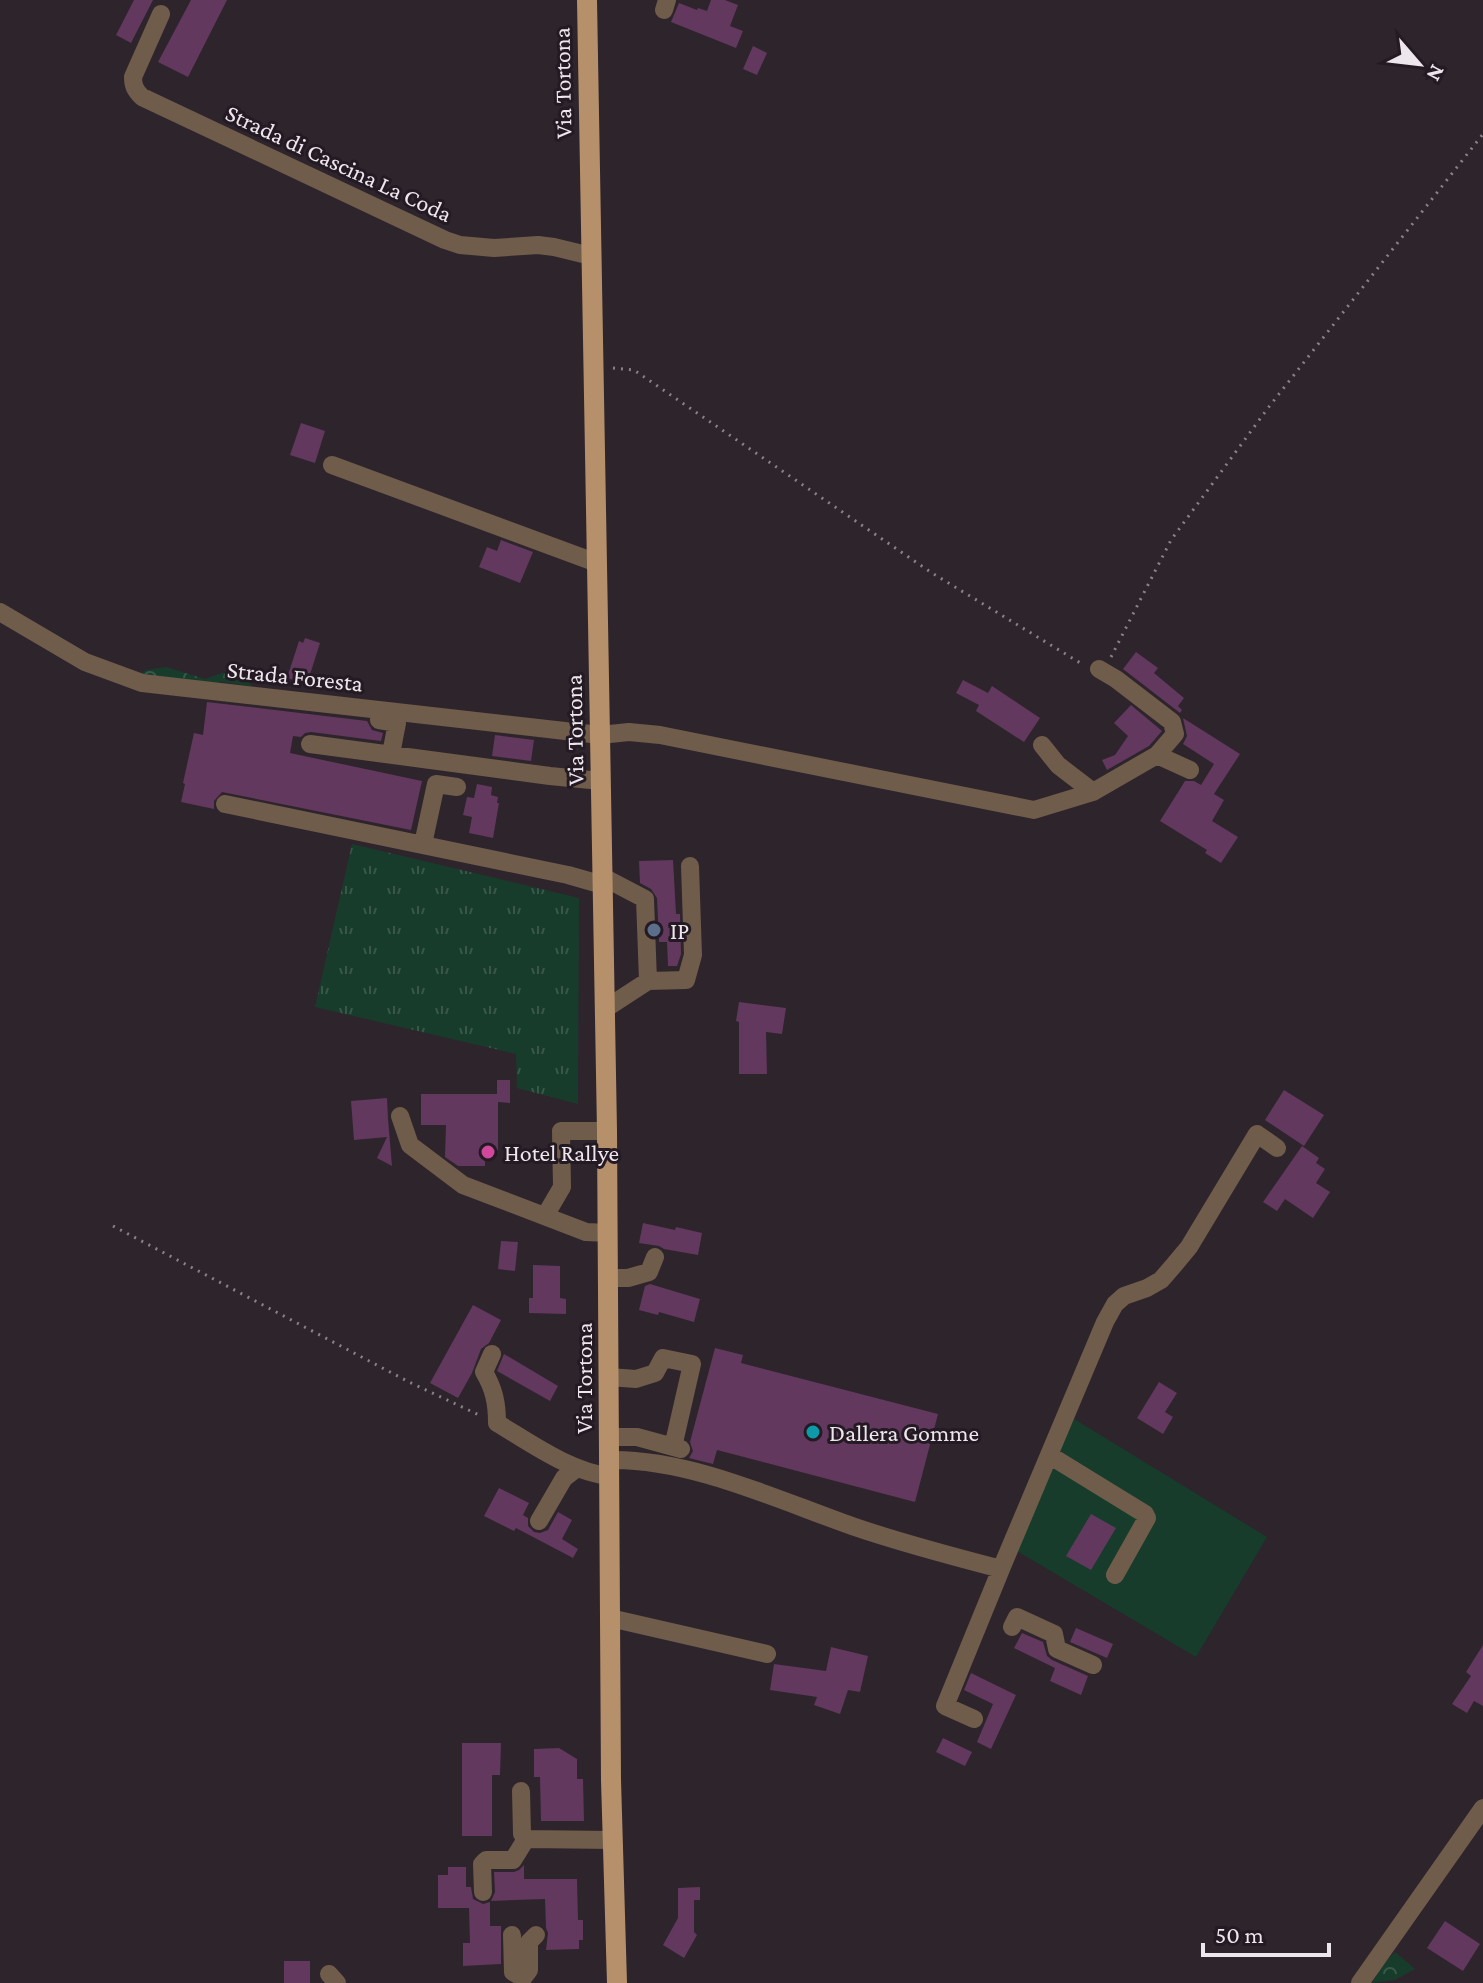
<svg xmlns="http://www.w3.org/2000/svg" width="1483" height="1983" viewBox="0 0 1483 1983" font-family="'Crimson Pro',serif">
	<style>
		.green { fill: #173c2b }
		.forest { fill: url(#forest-crowns) }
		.park { fill: url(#park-tufts) }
		.building { fill: #62385e }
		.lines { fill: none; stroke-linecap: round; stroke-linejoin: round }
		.path { stroke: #8a8289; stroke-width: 3; stroke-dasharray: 2 6; stroke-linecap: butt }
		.minor { stroke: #6f5c4a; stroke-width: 18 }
		.major { stroke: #b6906a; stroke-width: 20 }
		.service-dot { fill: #5c6f8a; stroke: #241a23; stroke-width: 3 }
		.hotel-dot { fill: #d1479c; stroke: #241a23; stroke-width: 3 }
		.culture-dot { fill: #0f9aa8; stroke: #241a23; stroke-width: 3 }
		.labels { text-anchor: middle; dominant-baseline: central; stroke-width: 6; stroke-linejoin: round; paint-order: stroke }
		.street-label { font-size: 24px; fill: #ede6ec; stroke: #241a23 }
		.poi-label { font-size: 24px; fill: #ede6ec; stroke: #241a23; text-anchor: start }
	</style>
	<defs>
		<pattern id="forest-crowns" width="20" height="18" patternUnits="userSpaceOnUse" patternTransform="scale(2)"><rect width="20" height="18" fill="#173c2b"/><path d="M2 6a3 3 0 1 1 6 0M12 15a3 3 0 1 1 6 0" fill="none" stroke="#39584a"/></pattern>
		<pattern id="park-tufts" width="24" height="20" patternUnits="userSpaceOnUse" patternTransform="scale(2)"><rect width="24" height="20" fill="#173c2b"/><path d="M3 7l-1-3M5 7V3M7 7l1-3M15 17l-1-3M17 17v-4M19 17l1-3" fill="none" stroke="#39584a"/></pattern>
	</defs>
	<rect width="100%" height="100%" fill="#2d242c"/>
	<path class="green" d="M1071 1417 1267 1537 1196 1657 1015 1550 1048 1471 1061 1468 1066 1457 1057 1448Z"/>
	<path class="forest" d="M166 667 205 679 222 673H231L250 682 251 686 221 682 210 684 140 674 146 670Z
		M1395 1952 1415 1969 1395 1980 1372 1983 1383 1964Z"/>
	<path class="park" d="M352 844 579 898 578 1104 517 1088 516 1054 315 1007Z"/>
	<path class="building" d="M134 0H153L131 43 116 35Z
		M191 0H227L188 77 158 62Z
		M711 0H725L738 5 730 26 743 31 736 48 671 22 679 3 697 10 698 8 707 11Z
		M753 46 767 53 757 75 743 69Z
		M301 423 325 431 315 463 290 455Z
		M501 540 533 552 520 583 479 567 487 547 497 551Z
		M305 638 320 643 307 684 287 678 299 641 303 643Z
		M1136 652 1158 668 1154 673 1184 698 1178 706 1182 710 1180 713 1123 669Z
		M963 680 988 693 992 686 1040 718 1024 742 976 711 979 705 956 693Z
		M207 702 367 721 372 730 383 733 381 741 311 732 305 733 301 737 293 736 290 753 422 781 411 830 222 792 214 801V809L181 802 185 784 183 783 194 733 203 735Z
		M1131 705 1162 731 1149 746 1107 770 1102 760 1115 755 1128 736 1114 723Z
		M1183 718 1240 754 1214 794 1224 800 1212 821 1238 837 1221 863 1205 853 1207 850 1160 821 1185 781H1194L1201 785 1214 764 1183 744 1187 736Z
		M495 735 534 740 531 761 492 756Z
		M477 784 492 787 491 795 498 797 497 803H499L493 838 469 833 472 817 463 815 467 797 474 798Z
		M673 860 676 914H680L681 954 677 966H668L667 942H659L657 898 651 889 640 883 639 861Z
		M739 1002 786 1008 782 1034 766 1032 767 1074H739V1022L736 1021Z
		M497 1080H510V1103L498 1102V1150H494V1159H485V1166H458L445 1157 446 1125H421V1094H497Z
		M1284 1090 1324 1115 1304 1146 1265 1120Z
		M387 1098 388 1119 392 1166 377 1158 387 1137 354 1140 351 1101Z
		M1302 1146 1319 1158 1316 1163 1325 1169 1316 1183 1330 1192 1313 1218 1285 1199 1277 1211 1263 1202Z
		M643 1223 675 1230 676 1227 702 1233 698 1255 664 1249 659 1246 639 1243Z
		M501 1241 518 1242 515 1271 498 1269Z
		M533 1265 560 1266V1298L566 1299V1314L529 1313V1298H533Z
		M650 1284 700 1299 694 1322 659 1312 658 1315 639 1310 645 1286Z
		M473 1305 501 1320 489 1343 481 1349 472 1373 458 1398 430 1383Z
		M715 1348 743 1355 741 1363 938 1414 915 1502 717 1450 713 1464 689 1458 693 1451 690 1442Z
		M504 1354 558 1386 550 1401 497 1371Z
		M1159 1382 1177 1393 1165 1412 1173 1417 1163 1434 1137 1418Z
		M499 1488 529 1503 523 1515 528 1518V1526L534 1532 540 1533 548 1530 558 1512 572 1520 562 1539 578 1549 573 1558 516 1528 514 1531 484 1516Z
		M1091 1514 1116 1528 1091 1570 1066 1556Z
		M1076 1628 1113 1644 1107 1658 1070 1642Z
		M1022 1633 1043 1642 1047 1656 1052 1660 1088 1676 1081 1695 1050 1681 1055 1668 1014 1648Z
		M1483 1645V1706L1474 1701 1467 1713 1452 1704 1471 1676 1466 1672Z
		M831 1647 868 1656 860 1692 848 1690 840 1714 814 1705 817 1697 770 1690 774 1664 826 1671Z
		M971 1673 1016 1695 991 1749 977 1742 993 1704 964 1690Z
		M943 1738 972 1752 965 1766 936 1752Z
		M462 1743H501L500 1775H492V1836H462Z
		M559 1748 577 1759V1779H583L584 1821H541L540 1777H534V1749Z
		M524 1865V1879H577L578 1920H583V1940H579V1949L546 1950 548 1933 546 1928 545 1899 491 1901 495 1892 494 1872H514L519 1870Z
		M448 1867H466V1887H471L473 1899 483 1904 490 1902V1926H501V1964L463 1966V1943H470L469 1908H438V1875H448Z
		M700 1887V1900H694V1932L697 1935 684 1958 663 1945 678 1918V1888Z
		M1445 1921 1480 1944 1463 1971 1427 1948Z
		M284 1961H310V1983H284Z"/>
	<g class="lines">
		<path class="path" d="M613 368 634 370 932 573 1082 664
			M1111 657 1171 540 1268 408 1483 134
			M113 1226 409 1382 479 1415"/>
		<path class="minor" d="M664 10 667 0
			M161 14 133 77C133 86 135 90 142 97L445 240 460 245 494 248 538 245 554 247 591 256
			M332 465 597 563
			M0 612 85 662 142 683 600 735 629 732 660 735 1034 810 1093 792 1157 755 1190 770
			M1099 669 1116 679 1172 722 1175 734 1157 755
			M379 720 397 723 391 754
			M310 744 550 776 601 781
			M1042 745 1058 765 1093 792
			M225 804 568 875 603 885
			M423 844 436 784 457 787
			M603 877 645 899 648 981 605 1009
			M648 981 686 980 693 955 690 866
			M400 1116 410 1145 463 1185 586 1232 608 1233
			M545 1216 562 1187 561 1131H607
			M608 1278H628L649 1272 655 1257
			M492 1354 484 1372C494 1389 497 1403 497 1423 529 1442 572 1473 610 1476
			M609 1377 636 1379 655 1373 663 1358 692 1364 673 1447
			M609 1437H637L681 1449
			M1049 1455 1145 1514 1147 1518 1115 1575
			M609 1460C689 1458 778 1500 852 1526 901 1543 951 1556 1001 1569L1105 1322 1115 1304 1124 1296 1147 1288 1161 1280 1174 1265 1189 1247 1257 1134 1277 1148
			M539 1521 564 1478 577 1468
			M610 1618 767 1654
			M1012 1627 1017 1617 1054 1634 1057 1649 1093 1665
			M974 1719 945 1706 1001 1569
			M521 1791 522 1834 526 1839 613 1840
			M483 1892 482 1864 486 1860H513L526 1839
			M512 1935 513 1972 523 1978
			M329 1974 337 1983
			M523 1978 529 1970V1942L536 1935
			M1360 1983 1483 1808"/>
		<path class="major" d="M587 0 607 1131 611 1780 617 1983"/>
	</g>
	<circle class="service-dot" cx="654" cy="930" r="8"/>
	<circle class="hotel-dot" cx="488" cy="1152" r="8"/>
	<circle class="culture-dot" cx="813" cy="1432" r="8"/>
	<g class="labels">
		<g class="street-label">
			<text transform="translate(562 83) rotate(-91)">Via Tortona</text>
			<text transform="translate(339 163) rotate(25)">Strada di Cascina La Coda</text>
			<text transform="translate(295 676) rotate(6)">Strada Foresta</text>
			<text transform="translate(574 730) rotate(-91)">Via Tortona</text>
			<text transform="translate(583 1378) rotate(-90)">Via Tortona</text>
		</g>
		<g class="poi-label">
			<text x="670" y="930">IP</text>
			<text x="504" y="1152">Hotel Rallye</text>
			<text x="829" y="1432">Dallera Gomme</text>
		</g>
	</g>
	<g transform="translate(1419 64) rotate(118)" stroke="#241a23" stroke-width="6" paint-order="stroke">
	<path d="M0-6L14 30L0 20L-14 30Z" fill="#ede6ec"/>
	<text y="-12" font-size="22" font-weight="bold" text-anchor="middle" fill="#ede6ec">N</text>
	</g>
	<path d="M1203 1943v12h126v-12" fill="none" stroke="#ede6ec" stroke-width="4"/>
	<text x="1215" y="1943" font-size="24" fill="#ede6ec" stroke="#241a23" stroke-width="6" paint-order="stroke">50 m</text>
</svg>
